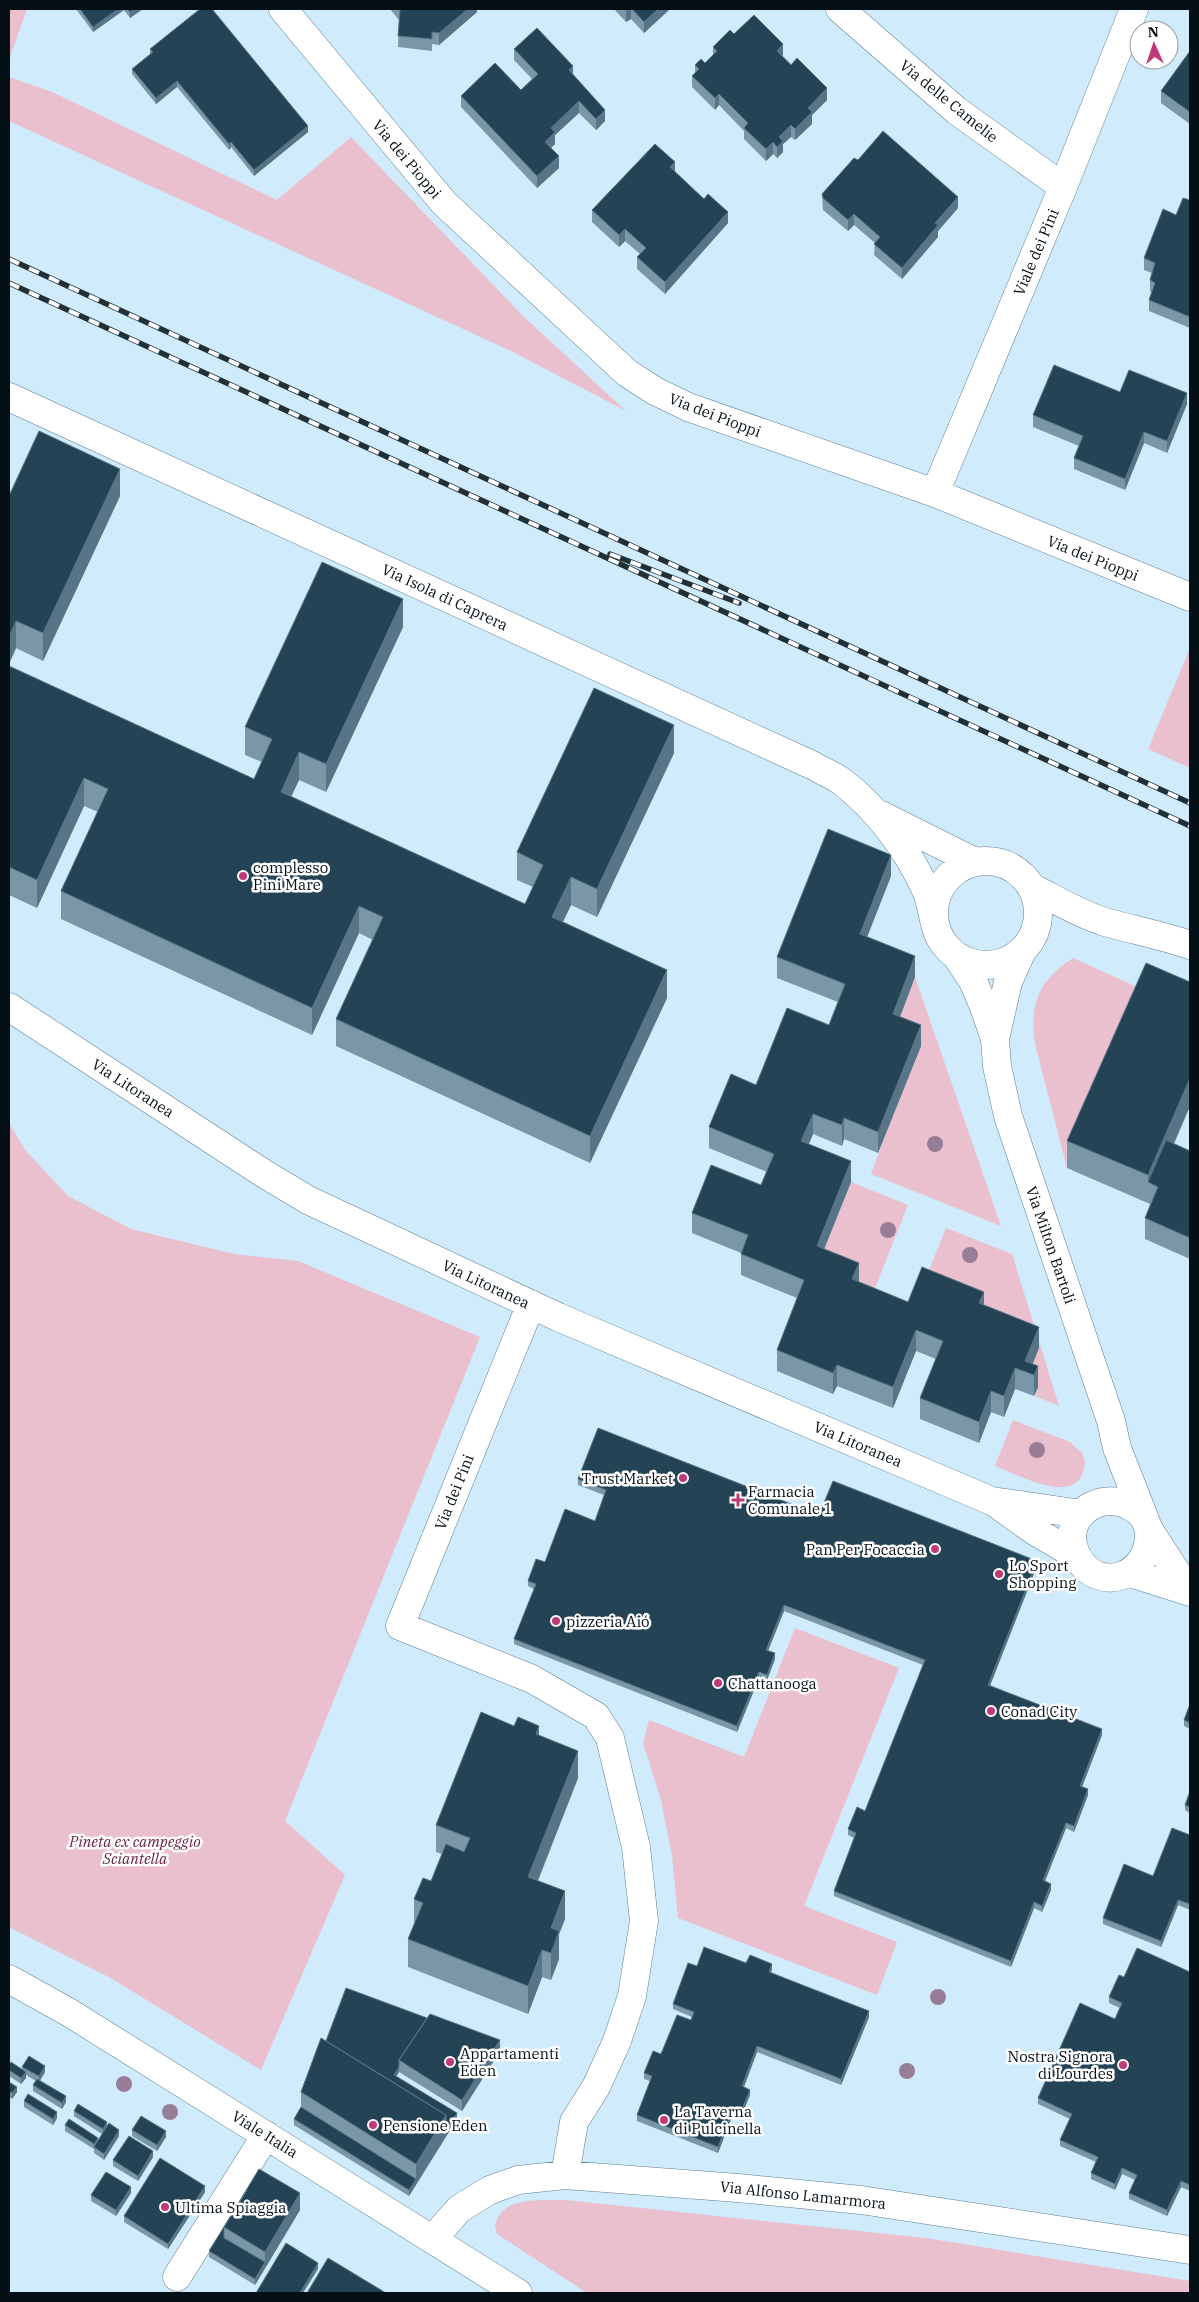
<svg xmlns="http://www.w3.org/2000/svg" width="1199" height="2302" viewBox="0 0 1199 2302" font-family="'IBM Plex Serif',serif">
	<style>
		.green { fill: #eabfce }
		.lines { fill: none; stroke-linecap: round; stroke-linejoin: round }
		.minor-casing { stroke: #5d7e91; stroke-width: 29 }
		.minor { stroke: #fff; stroke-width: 28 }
		.rail-casing { stroke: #212f37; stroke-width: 5.5 }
		.rail { stroke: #fff; stroke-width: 4; stroke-dasharray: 11; stroke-linecap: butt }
		.tree { fill: #977d96 }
		.wall { fill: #7a97a8 }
		.shaded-wall { fill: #577586 }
		.building { fill: #244354; stroke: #577586 }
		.poi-dot { fill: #c03979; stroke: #fff; stroke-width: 2 }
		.labels { text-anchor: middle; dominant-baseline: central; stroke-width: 5; stroke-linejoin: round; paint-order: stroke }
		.street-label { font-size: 15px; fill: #040f16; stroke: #fff }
		.poi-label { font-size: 15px; fill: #040f16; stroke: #fff; text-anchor: start }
		.park-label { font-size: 15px; font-style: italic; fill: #692342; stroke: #fff }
	</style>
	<rect width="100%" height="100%" fill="#cfebfc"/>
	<path class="green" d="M9 9H27L9 60Z
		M9 77 52 92 277 200 351 137 524 317 626 411 509 350 9 121Z
		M1190 648V768L1148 749Z
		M1073 958 1146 991 1067 1168 1035 1044C1029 1004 1039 980 1073 958Z
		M915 977 1001 1226 871 1174 892 1117 893 1035Z
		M9 1123 26 1151 68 1196 131 1229 234 1254 298 1261 480 1337 285 1821 345 1875 261 2070 109 1977 9 1927Z
		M851 1182 908 1205 868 1306 817 1267Z
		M946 1228 1012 1254 1059 1406 1035 1396 1038 1387 922 1288Z
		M1013 1420 1070 1442 1082 1453 1085 1461C1082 1511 1022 1476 995 1466Z
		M795 1628 899 1668 804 1906 897 1942 877 1995 678 1918 672 1856 661 1800 643 1743 649 1720 744 1757Z
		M566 2200 926 2238 1190 2281V2293H587L497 2234 495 2226C501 2195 541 2201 566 2200Z"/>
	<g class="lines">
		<defs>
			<path id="minor" d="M283 9 444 203 627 373 655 391 688 407 935 493 1190 597
				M840 9 957 111 1063 187
				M9 397 814 766C822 771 833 775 841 781 877 808 908 850 926 890 930 900 932 911 934 920
				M935 493 1063 187 1134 9
				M881 815 975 862
				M934 913a52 52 0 1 1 104 0a52 52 0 1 1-104 0Z
				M1031 887C1055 899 1079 914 1105 922 1133 930 1162 935 1190 945
				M957 957 973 981 984 1007 995 1039 997 1066 1008 1116 1111 1421 1117 1448 1149 1530C1152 1578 1097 1595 1077 1556 1056 1516 1107 1480 1143 1516
				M9 1007 263 1173 308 1200 558 1317 994 1502 1033 1530 1077 1556
				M995 1039 1008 982 1022 951
				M531 1304 400 1626 532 1679 596 1716 610 1738 636 1847 644 1921 632 1996 617 2041 596 2087 574 2122 565 2175
				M999 1502 1081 1514
				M1149 1530 1179 1576 1190 1588
				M1130 1573 1190 1592
				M9 1979 70 2013 518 2293
				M433 2239 459 2209 490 2190 518 2180 565 2175 738 2188 861 2200 1190 2250
				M177 2277 266 2135"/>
		</defs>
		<use href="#minor" class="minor-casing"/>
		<use href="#minor" class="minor"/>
		<defs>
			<path id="rail" d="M9 259 1190 803
				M9 283 1190 826
				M610 554 739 603"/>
		</defs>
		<use href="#rail" class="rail-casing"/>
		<use href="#rail" class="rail"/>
	</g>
	<g class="tree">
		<circle cx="935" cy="1144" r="8"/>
		<circle cx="888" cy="1230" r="8"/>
		<circle cx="970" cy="1255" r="8"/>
		<circle cx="1037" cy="1450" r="8"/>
		<circle cx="938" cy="1997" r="8"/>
		<circle cx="907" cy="2071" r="8"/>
		<circle cx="124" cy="2084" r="8"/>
		<circle cx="170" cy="2112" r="8"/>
	</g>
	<path class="wall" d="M76 9H143L130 18 124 10 93 32Z
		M390 9H477V12L439 45 432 44V51L398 47 399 20Z
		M614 9H670L644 33 631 19 626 22Z
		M734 34 783 55V56L827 100 812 115V124L795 140 791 137 783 144V152L777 158 773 154 766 161 744 139V131L719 105 715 110 692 87V76L695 73V65L705 63 713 56V47Z
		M1190 35V48L1189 47V36Z
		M150 49 308 132 254 176 231 147 229 150 177 87 156 104 132 74V69L150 54Z
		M514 49 573 75 605 121 596 130 579 113 555 135V144L551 148 559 168 537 188 461 107V96L521 90 532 79 514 60Z
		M1190 51V124L1161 103V91Z
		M858 160 958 208 938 231V237L902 279 874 255 875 243 854 225 848 231 823 210 822 194Z
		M675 172 728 223 665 294 637 269V257L640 254 625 241 619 247 592 222V210Z
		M1190 200V328L1149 311V300L1152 293 1150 291V280L1152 273 1144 270V258L1176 215Z
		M1120 392 1187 404 1167 453 1144 443 1125 490 1074 469V458L1079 446 1033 427V415Z
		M9 496H120L43 661 16 648 9 664Z
		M403 627 326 792 299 780 291 796 525 904 533 887 517 880V852L674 753 597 917 571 905 563 922 667 998 590 1163 336 1046V1019L373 940 359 933 312 1035 61 919V891L98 812 84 806 37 908 9 895V666L254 779 262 762 245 755V727Z
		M891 876 867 937 915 977 900 1017 921 1046 878 1153 844 1139 842 1146 813 1134 809 1144 851 1182 824 1249 859 1282 908 1302 984 1305 1039 1348 1032 1364 1038 1387 1034 1396 1015 1389 1004 1417 991 1412 979 1443 920 1419V1398L936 1359 916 1351 893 1408 837 1386 833 1394 777 1371V1350L797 1298 741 1275V1253L692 1233V1213L761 1185 767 1172 709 1148V1127L756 1085 829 1025 838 1002 777 978V957Z
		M1190 982V1106L1174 1144 1190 1151V1259L1145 1239V1218L1150 1204 1067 1168V1141Z
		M578 1479 819 1515 1037 1566 990 1685 1102 1735 1082 1787 1088 1795 1074 1832 1066 1828 1045 1881 1051 1890 1042 1912 1034 1908 1011 1967 834 1896V1891L854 1838 848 1835V1829L865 1811 923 1665 784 1611 768 1650 775 1659 767 1680 759 1678 737 1732 514 1644V1639L534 1589 528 1586V1581L545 1562 595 1521 604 1495 578 1485Z
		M1190 1704V1729L1184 1726V1720Z
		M514 1726 539 1735 578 1778 538 1881 565 1919 559 1934V1959L551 1980 542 1977 528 2014 408 1967V1939L414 1924V1899L431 1881 442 1854 436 1852V1825Z
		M1190 1791V1813L1185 1810V1805Z
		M1190 1835V1910L1178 1905 1161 1947 1103 1924V1918L1153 1876Z
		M746 1963 772 1969 771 1972 869 2017 841 2085 757 2052 744 2087 750 2095 741 2117 733 2114 718 2153 637 2121V2115L650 2081 644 2079V2073L691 2020 692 2017 673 2009V2004L697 1966Z
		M1190 1972V2191L1181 2187 1167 2216 1129 2199V2193L1135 2180 1122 2174 1115 2190 1091 2179V2173L1096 2162 1060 2146V2140L1070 2119 1038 2104V2098L1115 2019 1120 2008 1109 2003V1997L1124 1977Z
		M326 2041 500 2051 462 2111 399 2072 396 2076 457 2119 409 2196 294 2125V2119L301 2107V2092Z
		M9 2061V2064L22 2069V2067L45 2072 40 2080 66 2102 62 2109 33 2091V2085L36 2081 26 2075V2078L21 2084 9 2076Z
		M9 2082 17 2092 12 2099 9 2097Z
		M24 2101 57 2118 53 2125 24 2107Z
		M74 2111 107 2126 119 2136 104 2160 94 2153V2149L65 2131V2125L98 2141 102 2134 74 2116Z
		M132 2130 166 2137 157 2151 132 2136Z
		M153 2157 138 2181 113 2166V2160Z
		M259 2169 300 2210 255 2285 209 2257V2251Z
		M205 2192 168 2249 124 2222V2216Z
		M131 2193 116 2216 91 2201V2195Z"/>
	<path class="shaded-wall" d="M118 9H124V10L93 32V27Z
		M134 9H143L130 18V12Z
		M468 9H477V12L439 45V33Z
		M629 9H631V19L626 22V11Z
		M658 9H670L644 33V22Z
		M783 44V55L777 62V51Z
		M573 66V78L569 70Z
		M177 81V87L156 104V98Z
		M827 88V100L812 115V124L795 140V129L808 108Z
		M719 94V105L715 110V98Z
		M579 101V113L555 135V144L545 153V142L551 128Z
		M605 110V121L596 130V119Z
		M791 125V137L783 144V152L777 158V147L779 137Z
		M308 126V132L254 176V170Z
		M231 142V147L229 150V144Z
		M773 142V154L766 161V149Z
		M559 156V168L537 188V176Z
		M675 162V174L670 167Z
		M958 197V208L938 231V237L902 279V268L935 223Z
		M728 212V223L665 294V282Z
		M854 214V225L848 231V220Z
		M625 229V241L619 247V235Z
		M1187 393V404L1167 453V441Z
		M1144 432V443L1125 490V479Z
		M120 469V496L43 661V633Z
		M403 599V627L326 792V764Z
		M16 621V648L9 664V637Z
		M674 725V753L597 917V889Z
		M299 752V780L281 819V792Z
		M84 778V806L37 908V880Z
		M891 855V876L860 955V934Z
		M571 877V905L552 944V917Z
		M359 906V933L312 1035V1008Z
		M915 956V977L893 1035V1014Z
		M667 970V998L590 1163V1136Z
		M921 1025V1046L878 1153V1132Z
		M1190 1078V1106L1155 1186 1148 1182V1175Z
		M813 1114V1134L801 1162V1141Z
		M844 1118V1139L842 1146V1125Z
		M851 1161V1182L817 1267V1246Z
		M859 1263V1284L852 1279Z
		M984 1292V1313L979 1303Z
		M1039 1327V1348L1029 1373 1025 1361Z
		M916 1330V1351L893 1408V1387Z
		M837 1365V1386L833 1394V1373Z
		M1038 1366V1387L1034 1396V1375Z
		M1015 1368V1389L1004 1417V1396Z
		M991 1391V1412L979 1443V1422Z
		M1037 1561V1566L988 1691V1685Z
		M784 1605V1611L766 1656V1650Z
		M775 1653V1659L767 1680V1675Z
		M759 1672V1678L737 1732V1726Z
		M539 1726V1754L536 1734Z
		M1102 1729V1735L1080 1792V1786Z
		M578 1751V1778L528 1905V1877Z
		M1088 1789V1795L1074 1832V1826Z
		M1066 1823V1828L1043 1886V1880Z
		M1051 1884V1890L1042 1912V1906Z
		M565 1891V1919L559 1934V1959L551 1980V1928Z
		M1178 1900V1905L1161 1947V1941Z
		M1034 1902V1908L1011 1967V1961Z
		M542 1950V1977L528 2014V1986Z
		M772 1964V1969L769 1977V1972Z
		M869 2011V2017L841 2085V2079Z
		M500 2040V2051L462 2111V2100Z
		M757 2046V2052L742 2092V2086Z
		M45 2066V2072L39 2082V2076Z
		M399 2067V2072L394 2081V2075Z
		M26 2072V2078L21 2084V2078Z
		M17 2087V2092L12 2099V2093Z
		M750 2090V2095L741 2117V2111Z
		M66 2096V2102L62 2109V2103Z
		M733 2108V2114L718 2153V2147Z
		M57 2112V2118L53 2125V2119Z
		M457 2113V2119L409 2196V2190L416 2179V2164L446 2115Z
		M107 2122V2128L103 2135V2129Z
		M119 2130V2136L104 2160V2154Z
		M166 2131V2137L157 2151V2145Z
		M98 2138V2143L94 2147V2150V2144Z
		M153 2151V2157L138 2181V2176Z
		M1122 2168V2174L1115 2190V2184Z
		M1181 2181V2187L1167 2216V2210Z
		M205 2186V2192L168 2249V2244Z
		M131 2187V2193L116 2216V2210Z
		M300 2193V2210L255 2285V2279L265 2262V2252Z
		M318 2263V2269L303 2293H300Z"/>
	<path class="building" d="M80 9H118L93 27Z
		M127 9H134L130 12Z
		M200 9H212L308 126 254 170 231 142 229 144 177 81 156 98 132 69 153 52 150 49Z
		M400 9H468L439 33 432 32V39L398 36 400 10Z
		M632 9H658L644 22Z
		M754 15 783 44 777 51 791 65 797 58 827 88 808 108 812 112 795 129 791 125 779 137 783 141 777 147 773 142 766 149 744 128 748 123 719 94 715 98 692 76 699 69 695 65 701 59 705 63 717 51 713 47 730 30 734 34Z
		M537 28 573 66 569 70 605 110 596 119 579 101 551 128 555 132 545 142 559 156 537 176 461 96 495 63 521 90 538 74 514 49Z
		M1190 51V112L1161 91Z
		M883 131 958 197 935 223 938 225 902 268 874 244 880 237 854 214 848 220 823 198 822 194 854 158 858 160Z
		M655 144 675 162 670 167 704 199 708 194 728 212 665 282 637 257 646 248 625 229 619 235 592 210Z
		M1183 198 1190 200V317L1149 300 1155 283 1150 280 1155 263 1144 258 1163 209 1176 215Z
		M1054 365 1120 392 1129 370 1187 393 1167 441 1144 432 1125 479 1074 458 1083 436 1033 415Z
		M39 431 120 469 43 633 16 621 9 637V496Z
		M322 562 403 599 326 764 299 752 281 792 525 904 543 865 517 852 594 688 674 725 597 889 571 877 552 917 667 970 590 1136 336 1019 383 917 359 906 312 1008 61 891 108 789 84 778 37 880 9 867V666L254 779 272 739 245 727Z
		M828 829 891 855 860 934 915 956 893 1014 921 1025 878 1132 844 1118 842 1125 813 1114 801 1141 851 1161 817 1246 859 1263 852 1279 908 1302 922 1267 984 1292 979 1303 1039 1327 1025 1361 1038 1366 1034 1375 1015 1368 1004 1396 991 1391 979 1422 920 1398 943 1341 916 1330 893 1387 837 1365 833 1373 777 1350 804 1280 741 1254 748 1235 692 1213 711 1165 761 1185 774 1154 709 1127 731 1074 756 1085 787 1008 829 1025 845 984 777 957Z
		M1146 963 1190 982V1078L1148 1175 1067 1141Z
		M1166 1140 1190 1151V1238L1145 1218 1158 1187 1148 1182Z
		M598 1428 819 1515 833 1481 1037 1561 988 1685 1102 1729 1080 1786 1088 1789 1074 1826 1066 1823 1043 1880 1051 1884 1042 1906 1034 1902 1011 1961 834 1891 856 1833 848 1829 857 1807 865 1811 925 1660 784 1605 766 1650 775 1653 767 1675 759 1672 737 1726 514 1639 536 1584 528 1581 536 1559 545 1562 565 1509 595 1521 606 1490 578 1479Z
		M1190 1704V1723L1184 1720Z
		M481 1712 514 1726 518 1717 539 1726 536 1734 578 1751 528 1877 565 1891 551 1928 559 1931 551 1953 542 1950 528 1986 408 1939 423 1903 414 1899 423 1878 431 1881 446 1844 464 1852 470 1838 436 1825Z
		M1190 1791V1807L1185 1805Z
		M1172 1828 1190 1835V1904L1178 1900 1161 1941 1103 1918 1124 1864 1153 1876Z
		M704 1947 746 1963 750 1955 772 1964 769 1972 869 2011 841 2079 757 2046 742 2086 750 2090 741 2111 733 2108 718 2147 637 2115 652 2076 644 2073 653 2051 661 2054 677 2015 691 2020 694 2012 673 2004 688 1963 697 1966Z
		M1137 1948 1190 1972V2185L1181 2181 1167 2210 1129 2193 1137 2175 1122 2168 1115 2184 1091 2173 1098 2157 1060 2140 1072 2114 1038 2098 1080 2003 1115 2019 1122 2003 1109 1997 1119 1975 1124 1977Z
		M346 1988 427 2018 399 2060V2067L394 2075 457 2113 446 2130V2115L326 2041Z
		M430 2014 500 2040 462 2100 399 2060Z
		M321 2038 446 2115 416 2164 301 2092Z
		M29 2056 45 2066 39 2076 22 2067Z
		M11 2062 26 2072 21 2078 9 2070V2065Z
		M37 2079 66 2096 62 2103 33 2085Z
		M9 2082 17 2087 12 2093 9 2091Z
		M28 2094 57 2112 53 2119 24 2101Z
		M78 2104 107 2122 103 2129 74 2111Z
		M301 2107 416 2179 409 2190 294 2119Z
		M141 2116 166 2131 157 2145 132 2130Z
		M69 2119 98 2138 94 2144 65 2125Z
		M109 2123 119 2130 104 2154 94 2147Z
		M129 2136 153 2151 138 2176 113 2160Z
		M160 2158 205 2186 168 2244 124 2216Z
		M259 2169 300 2193 265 2252 224 2227Z
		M106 2172 131 2187 116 2210 91 2195Z
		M247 2190 224 2227V2238L265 2262 255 2279 209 2251Z
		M286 2243 318 2263 300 2293H256Z
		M328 2258 386 2293H307Z"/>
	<g class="poi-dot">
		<circle cx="243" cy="876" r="5"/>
		<circle cx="683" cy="1478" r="5"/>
		<path d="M735.5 1492.5h5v5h5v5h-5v5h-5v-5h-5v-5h5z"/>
		<circle cx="935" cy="1549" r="5"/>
		<circle cx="999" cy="1574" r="5"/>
		<circle cx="556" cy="1621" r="5"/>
		<circle cx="718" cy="1683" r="5"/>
		<circle cx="991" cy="1711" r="5"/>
		<circle cx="450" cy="2062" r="5"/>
		<circle cx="1123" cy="2065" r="5"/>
		<circle cx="664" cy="2120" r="5"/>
		<circle cx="373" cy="2125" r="5"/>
		<circle cx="165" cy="2207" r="5"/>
	</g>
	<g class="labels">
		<g class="street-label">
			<text transform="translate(949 101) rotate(39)">Via delle Camelie</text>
			<text transform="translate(407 159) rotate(50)">Via dei Pioppi</text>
			<text transform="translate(1036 252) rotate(-67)">Viale dei Pini</text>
			<text transform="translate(715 415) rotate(21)">Via dei Pioppi</text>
			<text transform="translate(1093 558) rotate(22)">Via dei Pioppi</text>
			<text transform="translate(445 597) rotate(25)">Via Isola di Caprera</text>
			<text transform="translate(133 1088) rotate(33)">Via Litoranea</text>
			<text transform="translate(1051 1245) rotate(71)">Via Milton Bartoli</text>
			<text transform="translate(486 1284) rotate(25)">Via Litoranea</text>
			<text transform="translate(858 1444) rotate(23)">Via Litoranea</text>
			<text transform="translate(454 1492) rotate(-68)">Via dei Pini</text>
			<text transform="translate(265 2134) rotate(32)">Viale Italia</text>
			<text transform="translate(803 2195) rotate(6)">Via Alfonso Lamarmora</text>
		</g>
		<g class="poi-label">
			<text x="253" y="867">complesso<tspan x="253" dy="17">Pini Mare</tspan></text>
			<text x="673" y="1478" text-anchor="end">Trust Market</text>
			<text x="748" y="1491">Farmacia<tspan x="748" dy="17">Comunale 1</tspan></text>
			<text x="925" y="1549" text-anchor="end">Pan Per Focaccia</text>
			<text x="1009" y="1565">Lo Sport<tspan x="1009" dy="17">Shopping</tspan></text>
			<text x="566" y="1621">pizzeria Aió</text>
			<text x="728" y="1683">Chattanooga</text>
			<text x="1001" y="1711">Conad City</text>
			<text x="460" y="2053">Appartamenti<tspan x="460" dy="17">Eden</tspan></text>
			<text x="1113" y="2056" text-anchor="end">Nostra Signora<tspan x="1113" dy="17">di Lourdes</tspan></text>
			<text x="674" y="2111">La Taverna<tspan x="674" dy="17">di Pulcinella</tspan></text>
			<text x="383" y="2125">Pensione Eden</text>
			<text x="175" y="2207">Ultima Spiaggia</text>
		</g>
		<g class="park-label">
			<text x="135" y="1841">Pineta ex campeggio<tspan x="135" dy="17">Sciantella</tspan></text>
		</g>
	</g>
	<rect width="1199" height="2302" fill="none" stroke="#040f16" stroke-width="20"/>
	<g transform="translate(1154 45) rotate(357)"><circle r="24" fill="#ffffff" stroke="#9b9fa2"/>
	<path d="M0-4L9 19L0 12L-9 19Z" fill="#c03979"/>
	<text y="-8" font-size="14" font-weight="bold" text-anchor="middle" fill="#040f16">N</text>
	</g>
</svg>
